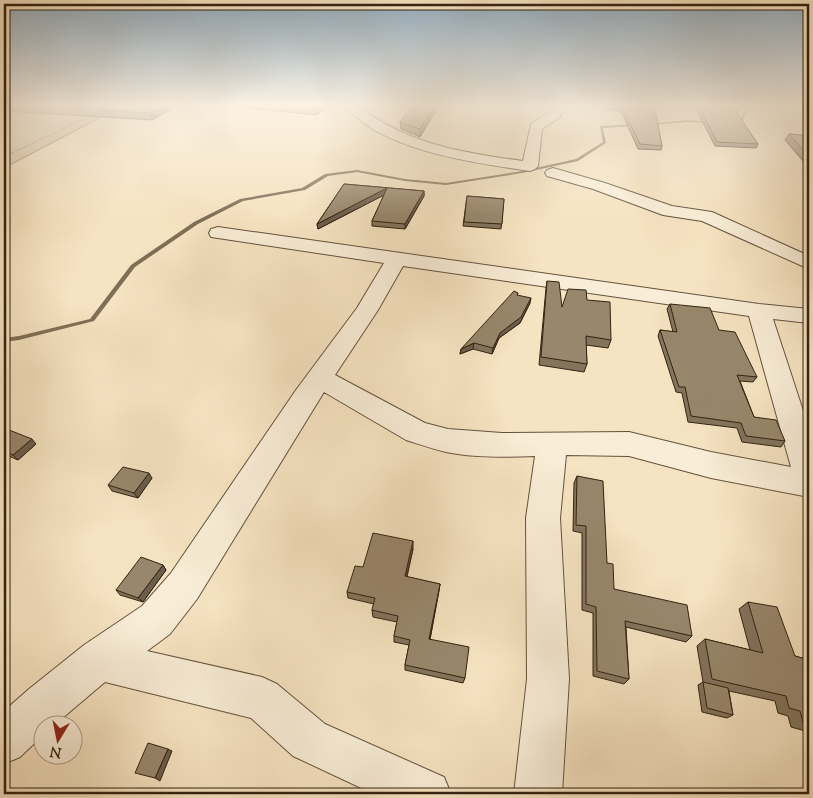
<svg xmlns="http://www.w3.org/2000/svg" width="813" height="798" viewBox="0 0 813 798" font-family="'Sorts Mill Goudy',serif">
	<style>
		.green { fill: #d5c2a3; stroke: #84725a }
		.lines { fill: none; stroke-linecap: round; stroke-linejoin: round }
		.stream { fill: #806f56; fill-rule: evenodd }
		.minor-casing { stroke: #64533c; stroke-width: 2 }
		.path { stroke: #332310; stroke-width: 1; stroke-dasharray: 0.5 1; stroke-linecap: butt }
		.minor { fill: #f9edd7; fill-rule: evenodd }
		.wall { fill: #83745d; stroke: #332310 }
		.shaded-wall { fill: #6a5e4c; stroke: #332310 }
		.building { fill: #98876c; stroke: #332310 }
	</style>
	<rect width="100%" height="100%" fill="#f6e3c1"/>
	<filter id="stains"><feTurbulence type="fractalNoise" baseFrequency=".004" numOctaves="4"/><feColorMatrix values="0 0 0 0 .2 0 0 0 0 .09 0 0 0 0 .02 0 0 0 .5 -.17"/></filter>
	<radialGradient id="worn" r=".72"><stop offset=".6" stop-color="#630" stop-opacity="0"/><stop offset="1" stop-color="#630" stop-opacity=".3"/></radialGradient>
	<path class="green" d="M4 105H124L4 168Z"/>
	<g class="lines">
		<path class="stream" d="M771 105H775L747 112 742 121 732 123 730 122 740 119 745 110Z
			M687 120 715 122 713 123 687 122 649 125 647 124Z
			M638 124 639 126 603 128 606 143 578 161 522 173 446 185 405 181 357 172 328 176 305 190 243 201 198 224 135 267 94 321 19 340 4 342V338L19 336 90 319 131 265 194 222 240 199 302 188 325 174 357 170 405 179 446 183 522 171 576 159 603 142 600 126Z"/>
		<defs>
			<path id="minor" d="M345 105H358C404 144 465 153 523 161L531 124 550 112 553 105H565L560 117 542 129 538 166 535 169 530 171C476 163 380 151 345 105Z
				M553 168 605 183 672 206 712 212 809 256V269L702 221 663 215 593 189 547 176 545 173 547 170Z
				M218 227 759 304 809 309V323L773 319 809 429V497L711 478 629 456 566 455 560 518 569 679 562 794H514L527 679 526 518 535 456C507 457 475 458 446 452 433 449 419 444 406 440L324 392 197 599 170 634 147 651 262 677 277 684 325 724 444 777 451 794H374L293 756 251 718 105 682 53 726H42V736L20 757 4 764V711L29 689 84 645 142 606 171 573 296 390 357 308 384 263 211 237 209 233 211 229ZM403 266 749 316 791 467 711 452 629 432 502 433 448 429 425 423 335 375 378 310Z"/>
		</defs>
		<use href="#minor" class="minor-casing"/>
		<path class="path" d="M4 157 92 115"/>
		<use href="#minor" class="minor"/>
	</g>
	<path class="wall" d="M4 105H178L152 120 4 111Z
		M216 105H328L317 115Z
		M439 105 420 137 401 129 400 122Z
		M602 105H654L662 146 661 150 638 149 621 111 604 110Z
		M694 105H736L738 115 758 144 756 148 715 146Z
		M789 134 809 136V168L785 140Z
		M344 184 424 191V196L405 229 372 226V221L384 195 318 229 317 224Z
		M467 196 504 199 501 229 463 226Z
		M547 281 562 307 587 300 611 340 608 348 586 345 587 364 584 372 539 365 546 288Z
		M518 293 517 296 530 303 520 323 499 338 492 354 473 349 460 354 461 349Z
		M670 304 719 330 757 377 753 382 740 381 754 417 785 441 781 447 742 442 737 428 688 422 682 393 676 392 658 336 660 330 673 332 667 309Z
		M4 428 36 444 18 460 4 454Z
		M577 476 607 563 614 589 692 636 686 642 626 627 629 679 624 684 593 676V613L582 610V533L573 531 574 483Z
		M152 478 138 498 112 491 108 485Z
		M413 549 407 577 440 584 430 639 465 678 463 683 405 670V665L409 645 394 642V636L397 622 373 617 372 610 374 604 348 598 347 592 363 567Z
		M163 565 166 570 143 602 120 595 116 590Z
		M748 602 795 656 809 660V732L791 727 788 716 778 713 775 701 729 691 733 715 727 718 702 712 698 685 703 682 697 646 705 639 750 650 739 609Z"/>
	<path class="shaded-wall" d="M164 105H178L152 120 150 113Z
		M320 105H328L317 115 316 108Z
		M435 105H439L420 137V129Z
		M387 188 388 193 318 229 317 224Z
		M424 191V196L405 229V224Z
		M531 298 530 303 520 323 499 338 492 354 493 348 500 333Z
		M474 343 473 349 460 354 461 349Z
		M32 439 36 444 18 460 13 455Z
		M149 473 152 478 138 498 134 493Z
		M413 541V549L405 583V576Z
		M163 565 166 570 143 602 138 598Z
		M440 584 439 591 429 645V639Z
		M168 749 172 751 160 781 155 778Z"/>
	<path class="building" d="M6 105H164L150 113Z
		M284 105H320L316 108Z
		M412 105H435L420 129 400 122Z
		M605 105H654L662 146 640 144 622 107 605 106Z
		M698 105H736L738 115 758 144 717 142Z
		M789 134 809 136V157Z
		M344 184 424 191 405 224 372 221 387 188 317 224Z
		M467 196 504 199 502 224 464 222Z
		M547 281 559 282 562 307 568 289 586 290 587 300 610 302 611 340 586 336 587 364 541 357Z
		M514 291 518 293 517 295 531 298 521 317 500 333 493 348 474 343 461 349Z
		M670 304 710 308 719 330 735 332 757 377 737 375 754 417 776 420 785 441 746 436 741 423 691 416 685 387H679L660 330 677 332Z
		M4 428 32 439 13 455 4 451Z
		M123 467 149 473 134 493 108 485Z
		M577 476 603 481 607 563 613 564 614 589 687 605 692 636 625 621 629 679 597 671 596 607 586 604V526L576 525Z
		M373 533 413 541 405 576 440 584 429 639 469 647 465 678 405 665 410 640 394 636 398 616 372 610 375 598 347 592 355 566 363 567Z
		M141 557 163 565 138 598 116 590Z
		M748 602 777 607 795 656 809 660V724L803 722 800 711 789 708 786 696 712 679 705 639 763 653Z
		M703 682 728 688 733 715 707 708Z
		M148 743 168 749 155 778 135 773Z"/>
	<linearGradient id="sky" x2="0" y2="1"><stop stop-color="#93adc0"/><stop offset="0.49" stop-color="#fbf2e3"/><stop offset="1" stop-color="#fbf2e3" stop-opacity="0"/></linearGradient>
	<rect width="813" height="216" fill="url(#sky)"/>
	<rect width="813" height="798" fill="none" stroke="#f6e3c1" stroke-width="20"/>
	<rect x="5" y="5" width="803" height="788" fill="none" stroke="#332310" stroke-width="2.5"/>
	<rect x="10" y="10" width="793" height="778" fill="none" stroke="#332310"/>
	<g transform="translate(58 740) rotate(190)"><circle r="24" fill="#f9edd7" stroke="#aa9c87"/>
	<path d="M0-4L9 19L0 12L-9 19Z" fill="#8f2418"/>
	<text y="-8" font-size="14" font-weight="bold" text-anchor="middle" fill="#332310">N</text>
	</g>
	<rect width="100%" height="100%" filter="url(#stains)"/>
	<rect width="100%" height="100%" fill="url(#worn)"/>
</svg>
